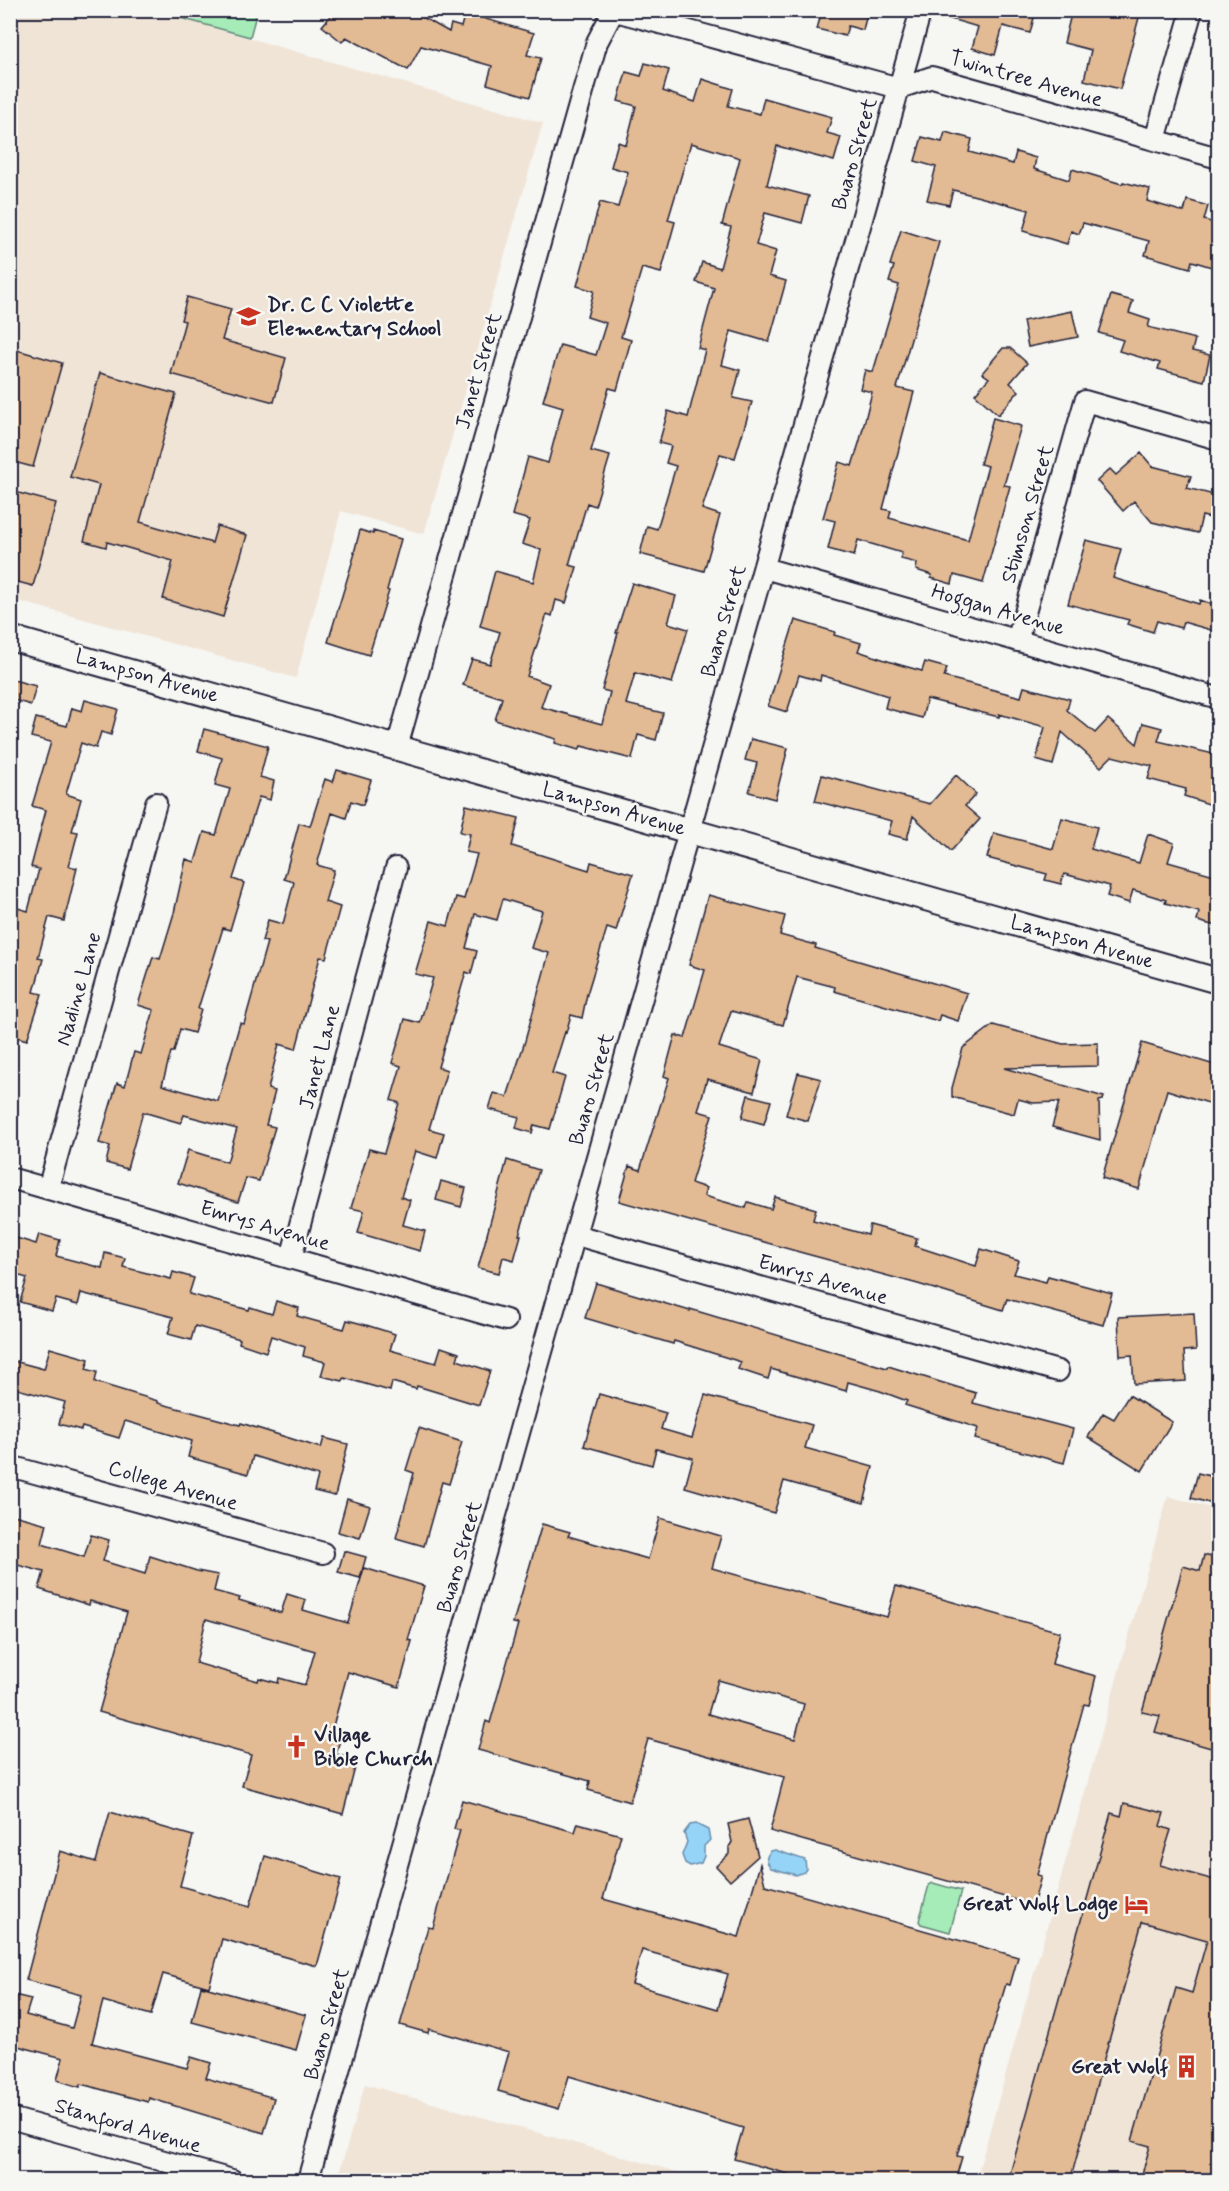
<svg xmlns="http://www.w3.org/2000/svg" width="1229" height="2191" viewBox="0 0 1229 2191" font-family="Mynerve,sans-serif">
	<style>
		.built { fill: #f0e4d6 }
		.green { fill: #a6ecb8; stroke: #64877a; stroke-width: 1.5 }
		.water { fill: #96d4f7; stroke: #688dac; stroke-width: 1.5 }
		.building { fill: #e2ba93; stroke: #22223b; stroke-width: 1.5; fill-rule: evenodd }
		.lines { fill: none; stroke-linecap: round; stroke-linejoin: round }
		.minor-casing { stroke: #22223b; stroke-width: 24 }
		.tertiary-casing { stroke: #22223b; stroke-width: 28 }
		.minor { stroke: #f6f6f2; stroke-width: 20 }
		.tertiary { stroke: #f6f6f2; stroke-width: 24 }
		.labels { text-anchor: middle; dominant-baseline: central; stroke-width: 5; stroke-linejoin: round; paint-order: stroke }
		.street-label { font-size: 21px; fill: #22223b; stroke: #f6f6f2 }
		.poi-label { font-size: 21px; font-weight: bold; fill: #22223b; stroke: #f6f6f2; text-anchor: start }
	</style>
	<rect width="100%" height="100%" fill="#f6f6f2"/>
	<filter id="ink" filterUnits="userSpaceOnUse"><feTurbulence type="fractalNoise" baseFrequency=".0167" numOctaves="2"/><feDisplacementMap in="SourceGraphic" scale="12" xChannelSelector="R" yChannelSelector="G"/><feConvolveMatrix kernelMatrix="1 2 1 2 8 2 1 2 1" color-interpolation-filters="sRGB"/></filter>
	<g filter="url(#ink)">
		<path class="built" d="M10 11H155L543 123 424 534 341 511 296 678 11 599Z
			M1168 1496 1218 1510V2180H976Z
			M365 2084 382 2089 706 2180H337Z"/>
		<path class="green" d="M155 11H257L250 37Z
			M933 1883 961 1891 950 1932 921 1924 919 1921 929 1885Z"/>
		<path class="water" d="M696 1824 708 1830 710 1840 704 1846V1856L701 1863 690 1866 685 1863 682 1855 687 1842 684 1833 690 1825Z
			M775 1850 805 1860 806 1869 804 1872 796 1875 771 1868C766 1862 765 1856 771 1851Z"/>
		<path class="building" d="M336 10H410L449 32 451 24 461 27 465 13 534 33 527 55 541 58 530 97 487 84 492 66 421 46 408 70 346 37 342 42 322 26Z
			M813 10H868L863 30 848 26 845 36 817 29 820 18 812 16Z
			M938 10H1036L1030 33 1003 26 995 55 972 48 978 27 937 15Z
			M1072 10H1141L1120 89 1084 80 1091 50 1064 43Z
			M645 63 669 70 663 91 695 102 702 79 733 89 728 106 760 114 764 98 832 117 827 133 841 137 834 161 777 146 767 185 809 196 802 223 765 213 756 245 776 251 769 276 786 281 769 342 731 331 722 365 740 370 733 398 752 402 735 458 720 454 702 509 720 515 704 571 640 554 647 526 657 529 676 466 666 463 671 446 659 443 668 411 688 417 705 350 698 348 714 288 696 282 702 262 720 268 731 227 722 225 740 158 691 143 668 220 675 222 661 273 642 268 621 337 631 340 617 390 609 388 591 451 610 456 595 506 587 503 569 565 577 567 566 603 556 600 552 616 547 614 527 676 549 684 541 707 602 724 610 692 602 690 618 633H616L632 583 676 596 668 623 688 629 672 683 635 673 626 704 663 713 656 740 638 735 632 759 581 746 579 750 555 743 556 739 495 720 502 698 463 685 472 659 490 664 500 632 480 626 495 571 533 582 541 550 522 544 530 520 512 515 528 457 548 463 563 407 543 401 560 345 596 355 606 323 587 317 594 291 577 286 600 202 618 207 628 172 611 167 618 142 626 145 636 106 618 101 626 72 641 76Z
			M945 132 972 139 969 152 1013 164 1016 152 1036 158 1034 169 1069 180 1072 169 1122 184 1123 182 1150 189 1147 201 1184 212 1187 200 1208 206 1204 220 1218 224V269L1192 261 1190 268 1145 255 1149 241 1083 223 1079 234 1071 231 1067 244 1023 231 1029 210 953 190 949 205 927 200 936 167 915 161 922 137 942 142Z
			M901 230 939 242 897 388 914 392 883 509 891 511 889 518 968 540 988 466 980 464 993 418 1021 426 1004 485 1010 486 983 583 954 575 952 584 931 578 932 575 916 570 917 563 901 559 902 553 858 540 854 556 828 549 835 521 823 518 839 462 852 466 860 440 872 392 860 389 865 370 873 372 899 285 889 282 894 266 890 265Z
			M1111 295 1133 301 1129 313 1150 320 1148 327 1195 339 1192 351 1210 355 1204 381 1158 369 1160 363 1119 351 1123 340 1099 333Z
			M187 297 231 309 222 340 286 358 274 402 171 374 185 321 181 320Z
			M1072 311 1078 337 1028 347 1023 321Z
			M10 348 62 363 33 467 10 461Z
			M1003 348H1010L1027 363 1010 383 1019 391 998 415 975 394 989 378 982 373Z
			M100 373 176 394 140 522 212 543 217 526 247 535 223 617 163 599 173 561 107 542 106 547 84 541 99 485 70 477Z
			M1141 453 1152 466 1191 476 1187 488 1218 496 1215 519 1202 516 1198 533 1152 522 1134 501 1123 511 1097 481 1110 469 1116 475Z
			M15 492 56 503 33 586 10 580V509Z
			M360 530 373 534V531L401 539 387 590 389 591 369 655 328 642 355 553H354Z
			M1086 540 1121 549 1113 578 1199 604 1200 600 1218 606V632L1183 622 1181 628 1157 621 1153 632 1127 624 1129 620 1068 604Z
			M795 620 835 632 834 635 861 643 858 651 897 664 922 671 925 662 947 668 944 677 1021 697 1024 687 1070 699 1067 710 1095 733 1108 719 1137 744 1143 723 1162 728 1158 741 1218 755V807L1184 796 1186 789 1148 779 1152 766 1112 756 1101 767 1062 732 1053 765 1036 760 1045 727 999 714V717L927 699 922 718 885 708 888 696 821 675 820 681 799 675 787 712 768 706Z
			M10 679 36 686 31 705 10 699Z
			M85 700 118 709 111 735 101 732 96 748 81 743 66 794 81 799 72 831 78 832 69 866 77 868 64 921 49 917 38 958 43 959 34 992 42 994 27 1040 10 1035V923L14 907 28 911 39 869 31 867 46 810 32 806 51 742 31 737 36 718 67 726 72 708 82 711Z
			M204 729 268 746 260 777 274 781 270 800 259 797 233 879 244 883 230 930 223 928 198 1009 201 1010 194 1033 180 1029 174 1052H171L162 1085 218 1101 240 1023 244 1024 267 942 262 941 268 920 283 924 294 882 284 879 299 823 310 826 325 779 333 782 337 770 371 780 363 805 351 801 346 818 332 813 317 865 334 870 325 902 340 907 326 958 320 957 296 1049 279 1044 268 1089 275 1091 266 1125 275 1127 259 1181 246 1178 238 1202 178 1183 188 1150 227 1162 237 1129 184 1115 181 1123 143 1112 127 1169 106 1163 110 1146 99 1143 117 1083 125 1086 134 1052 141 1054 154 1010 138 1005 153 957 160 959 174 913 186 859 195 862 204 832 216 835 230 789 215 785 222 758 198 751Z
			M751 739 788 748 775 799 749 792 757 763 745 760Z
			M822 775 930 804 956 775 976 794 965 806 980 819 951 851 913 816 907 839 888 834 892 821 815 801Z
			M466 805 519 818 512 846 589 870 591 862 633 874 616 931 607 928 587 994 582 1018 571 1015 566 1033 565 1032 552 1073 565 1077 550 1129 534 1125 532 1133 516 1128 519 1117 489 1109 494 1093 507 1097 525 1041 549 953 531 948 542 911 503 899 497 920 475 914 466 948 477 951 471 974 466 972 438 1067 447 1070 429 1129 444 1133 437 1158 415 1151 401 1197 410 1200 403 1225 425 1231 420 1251 358 1233 364 1211 351 1208 369 1149 384 1153 399 1103 391 1100 401 1066 392 1063 405 1019 420 1023 433 978 415 974 431 921 448 926 456 897 464 899 477 854 466 852 470 834 460 832Z
			M1062 818 1097 827 1091 849 1139 863 1148 834 1174 843 1168 862 1218 876V916L1216 926 1197 921 1199 912 1165 903 1166 900 1133 890 1129 903 1107 896 1110 886 1064 874 1061 884 1045 880 1047 874 987 858 994 833 1053 849Z
			M708 895 785 916 780 935 816 945 815 948 967 993 958 1021 940 1015 938 1021 834 991 835 987 797 977 783 1025 731 1011 719 1047 762 1060 754 1092 707 1079 698 1111 712 1115 691 1183 706 1188 704 1196 746 1208 748 1202 771 1209 775 1197 816 1209 813 1220 868 1235 870 1225 917 1238 915 1246 976 1266 981 1249 1019 1261 1014 1274 1046 1282 1048 1276 1112 1293 1103 1325 1007 1299 1003 1310 918 1284 803 1253 619 1201 629 1166 640 1170 669 1078 664 1076 675 1035 685 1038 705 970 689 965Z
			M993 1025 1063 1044 1098 1043V1066L1004 1068 1104 1097 1103 1100 1099 1101 1100 1140 1052 1127 1059 1102 1033 1103 1018 1099 1014 1114 952 1097V1088L963 1048Z
			M1142 1043 1218 1066V1106L1167 1090 1139 1189 1102 1178Z
			M798 1073 821 1079 808 1121 786 1115Z
			M748 1095 771 1101 764 1124 742 1118Z
			M507 1160 539 1170 519 1235H521L514 1260 503 1257 499 1273 478 1268Z
			M441 1181 466 1188 461 1207 436 1200Z
			M39 1234 60 1240 56 1256 102 1268 105 1253 125 1258 123 1267 171 1279 173 1272 194 1278 189 1294 249 1310 250 1307 272 1314 276 1301 299 1308 297 1316 344 1329 347 1320 366 1325 395 1334 390 1350 436 1363 441 1347 459 1353 457 1360 490 1371 479 1405 417 1386 416 1389 392 1382 390 1391 344 1378 343 1381 321 1376 325 1362 303 1356 305 1347 271 1336 266 1352 239 1343 240 1339 195 1326 191 1340 168 1334 173 1317 81 1293 78 1305 56 1299 52 1311 20 1302 27 1278 10 1273V1236L36 1244Z
			M596 1283 690 1311V1309L887 1368 888 1366 976 1393 973 1403 1073 1429 1064 1463 975 1439 978 1428 905 1405 907 1401 880 1391 848 1382 846 1391 771 1369 768 1379 738 1369 741 1362 674 1341 673 1344 585 1318Z
			M1194 1313 1196 1350 1184 1351 1186 1381 1134 1384 1132 1355 1120 1356 1118 1317Z
			M50 1348 89 1359 86 1369 97 1372 95 1382 158 1401V1403L240 1425 241 1423 321 1448 324 1438 348 1444 335 1496 314 1491 318 1476 253 1456 248 1474 188 1457 192 1441 125 1421 119 1438 82 1427 81 1430 59 1424 65 1402 10 1387V1360L44 1369Z
			M599 1394 666 1413 661 1429 692 1438 705 1395 812 1425 805 1448 873 1467 864 1503 784 1481 774 1513 685 1487 693 1458 656 1449 652 1465 584 1446Z
			M1129 1395 1172 1422 1142 1471 1088 1437 1103 1413 1114 1419Z
			M419 1428 462 1442 449 1484 442 1482 424 1546 396 1538 414 1473 406 1470Z
			M1198 1473 1218 1478 1213 1504 1191 1498Z
			M347 1499 370 1506 360 1538 338 1532Z
			M10 1514 47 1524 42 1544 84 1557 91 1535 109 1540 103 1561 145 1574 150 1556 197 1571 218 1575 214 1591 240 1598 239 1600 281 1613 287 1594 306 1600 303 1610 348 1623 364 1568 424 1586 408 1640 412 1641 399 1687 348 1672 330 1737 340 1740 336 1754 357 1760 343 1814 242 1786 251 1755 99 1712 127 1612 90 1601 89 1605 39 1589 44 1572 10 1563ZM206 1619 315 1651 305 1685 279 1678 278 1683 259 1678 258 1681 196 1663Z
			M660 1518 721 1536 712 1568 835 1603 887 1617 896 1586 1060 1632 1052 1664 1096 1676 1089 1705 1084 1704 1059 1794 1037 1875 1041 1876 1033 1905 770 1831 784 1777 648 1739 630 1802 588 1790 590 1781 478 1750 486 1721 490 1723 518 1624 513 1623 542 1524 570 1532 568 1536 648 1559ZM718 1680 804 1704 795 1739 708 1714Z
			M344 1551 366 1557 360 1578 338 1572Z
			M1204 1555 1218 1559V1750L1155 1732 1160 1716 1142 1712 1183 1566 1200 1571Z
			M462 1800 575 1832 578 1823 621 1835 603 1899 739 1937 760 1864 765 1885 1018 1957 1010 1985 1006 1984 984 2058 957 2156 962 2157 955 2181H813L734 2159 743 2128 569 2076 559 2109 498 2091 509 2052 429 2029 428 2033 400 2025 428 1927 433 1928 460 1830 454 1829ZM642 1950 728 1974 718 2009 632 1984Z
			M1124 1803 1164 1813 1160 1826 1171 1830 1160 1865 1218 1881V2181H1140L1150 2146 1132 2141 1176 1988 1192 1993 1207 1940 1142 1922 1070 2181H1008L1111 1813 1121 1816Z
			M110 1812 193 1836 180 1886 250 1906 265 1856 341 1879 317 1966 222 1939 209 1987 163 1974 151 2015 103 2001 92 2043 187 2068 191 2057 211 2063 206 2078 274 2098 264 2133 149 2098 148 2102 81 2084 80 2087 57 2080 63 2058 18 2046 16 2054 10 2053V1994L31 1999 26 2015 72 2028 81 1995 26 1980 60 1851 96 1862Z
			M748 1819 758 1856 730 1881 716 1866 729 1854V1847L732 1842 728 1824Z
			M201 1986 306 2015 296 2050 192 2022Z"/>
		<g class="lines">
			<defs>
				<path id="minor" d="M612 10 899 88 932 77 1218 158
					M1155 140 1192 10
					M764 568 1218 698
					M1017 641 1085 401 1218 439
					M397 747 597 42 614 10
					M10 1178 506 1320
					M48 1189 156 803
					M576 1235 1058 1371
					M291 1258 396 868
					M10 1466 323 1553
					M10 2118 232 2180
					M308 2180 921 10"/>
				<path id="tertiary" d="M10 638 1218 981"/>
			</defs>
			<use href="#minor" class="minor-casing"/>
			<use href="#tertiary" class="tertiary-casing"/>
			<use href="#minor" class="minor"/>
			<use href="#tertiary" class="tertiary"/>
		</g>
	</g>
	<defs>
		<symbol id="school-bare" viewBox="-9 -9 18 18"><path d="M0-5L7-2L0 1L-7-2ZM-4 1L0 2.5L4 1V4Q0 6-4 4Z" fill="#c8321e" stroke="#f6f6f2" stroke-width="2.5" paint-order="stroke"/></symbol>
		<symbol id="church-bare" viewBox="-9 -9 18 18"><path d="M-1.2-6h2.4v3.5h3.3v2.4h-3.3V6h-2.4V-.1h-3.3v-2.4h3.3Z" fill="#c8321e" stroke="#f6f6f2" stroke-width="2.5" paint-order="stroke"/></symbol>
		<symbol id="hotel-bare" viewBox="-9 -9 18 18"><path d="M-6-4.5h1.5V1H6V5H4.5V3h-9V5H-6ZM-4 0a1.8 1.8 0 1 1 3.6 0ZM.5 0V-2.5h3Q6-2.5 6 0Z" fill="#c8321e" stroke="#f6f6f2" stroke-width="2.5" paint-order="stroke"/></symbol>
		<symbol id="building-bare" viewBox="-9 -9 18 18"><path d="M-4-6H4V6H1V3H-1V6H-4ZM-2.5-4.3h1.7v1.8h-1.7ZM.8-4.3h1.7v1.8H.8ZM-2.5-1h1.7V.8h-1.7ZM.8-1h1.7V.8H.8Z" fill="#c8321e" stroke="#f6f6f2" stroke-width="2.5" paint-order="stroke"/></symbol>
	</defs>
	<g fill-rule="evenodd">
		<use href="#school-bare" x="232" y="300" width="33" height="33"/>
		<use href="#church-bare" x="280" y="1730" width="33" height="33"/>
		<use href="#hotel-bare" x="1120" y="1888" width="33" height="33"/>
		<use href="#building-bare" x="1170" y="2050" width="33" height="33"/>
	</g>
	<g class="labels">
		<g class="street-label">
			<text transform="translate(1026 79) rotate(16)">Twintree Avenue</text>
			<text transform="translate(855 154) rotate(-74)">Buaro Street</text>
			<text transform="translate(479 371) rotate(-74)">Janet Street</text>
			<text transform="translate(1028 514) rotate(-74)">Stimson Street</text>
			<text transform="translate(998 610) rotate(16)">Hoggan Avenue</text>
			<text transform="translate(724 621) rotate(-74)">Buaro Street</text>
			<text transform="translate(147 676) rotate(16)">Lampson Avenue</text>
			<text transform="translate(614 809) rotate(16)">Lampson Avenue</text>
			<text transform="translate(1082 942) rotate(16)">Lampson Avenue</text>
			<text transform="translate(79 989) rotate(-74)">Nadine Lane</text>
			<text transform="translate(320 1057) rotate(-75)">Janet Lane</text>
			<text transform="translate(592 1089) rotate(-74)">Buaro Street</text>
			<text transform="translate(265 1226) rotate(16)">Emrys Avenue</text>
			<text transform="translate(823 1280) rotate(16)">Emrys Avenue</text>
			<text transform="translate(173 1486) rotate(16)">College Avenue</text>
			<text transform="translate(460 1557) rotate(-74)">Buaro Street</text>
			<text transform="translate(327 2024) rotate(-74)">Buaro Street</text>
			<text transform="translate(128 2126) rotate(16)">Stanford Avenue</text>
		</g>
		<g class="poi-label">
			<text x="267" y="305">Dr. C C Violette<tspan x="267" dy="24">Elementary School</tspan></text>
			<text x="314" y="1735">Village<tspan x="314" dy="24">Bible Church</tspan></text>
			<text x="1118" y="1904" text-anchor="end">Great Wolf Lodge</text>
			<text x="1168" y="2067" text-anchor="end">Great Wolf</text>
		</g>
	</g>
	<rect width="1229" height="2191" fill="none" stroke="#f6f6f2" stroke-width="36"/>
	<rect x="18" y="18" width="1193" height="2155" fill="none" stroke="#22223b" stroke-width="2" filter="url(#ink)"/>
</svg>
